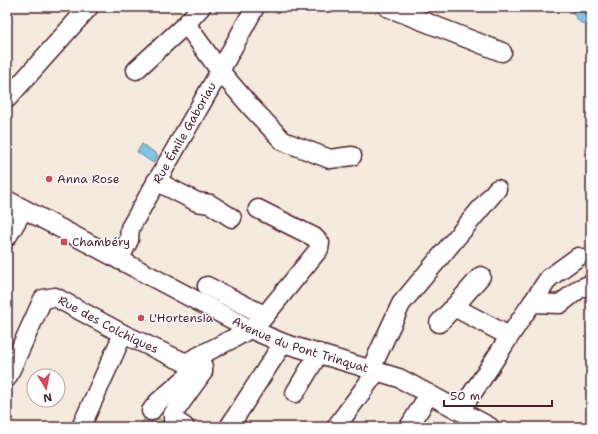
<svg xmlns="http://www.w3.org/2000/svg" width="598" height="434" viewBox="0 0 598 434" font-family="'Shantell Sans',sans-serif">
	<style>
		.green { fill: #badc96; stroke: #827e60 }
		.water { fill: #80c5e1; stroke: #6a8398 }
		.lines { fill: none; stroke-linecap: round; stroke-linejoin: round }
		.minor-casing { stroke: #4a1f2b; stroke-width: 21 }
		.minor { stroke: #fff; stroke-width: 18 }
		.poi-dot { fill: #d1495b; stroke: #fff; stroke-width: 1.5 }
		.labels { text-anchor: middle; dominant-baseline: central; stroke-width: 3; stroke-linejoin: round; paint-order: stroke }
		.street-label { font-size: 12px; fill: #4a1f2b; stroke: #fff }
		.poi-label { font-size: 12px; fill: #4a1f2b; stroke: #fff; text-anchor: start }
	</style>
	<rect width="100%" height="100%" fill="#f4eadd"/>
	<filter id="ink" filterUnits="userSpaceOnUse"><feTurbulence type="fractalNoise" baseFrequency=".025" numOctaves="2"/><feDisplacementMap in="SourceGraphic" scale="8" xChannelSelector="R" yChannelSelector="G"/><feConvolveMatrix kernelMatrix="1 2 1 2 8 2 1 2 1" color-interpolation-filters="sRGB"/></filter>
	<g filter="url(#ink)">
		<path class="green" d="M148 412 172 427H140Z"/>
		<path class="water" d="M572 7H583L589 17 588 23 584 24C578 23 572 14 572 7Z
			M142 144 158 155 153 163 137 152Z"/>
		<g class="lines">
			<defs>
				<g id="minor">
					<path d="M387 7 502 52"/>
					<path d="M186 24 220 71 250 106 283 141 330 159 352 156"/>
					<path d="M136 70 186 24 201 7"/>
					<path d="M7 99 89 7"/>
					<path d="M156 181 197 202 210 204 232 218"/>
					<path id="s1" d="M7 200 250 329 283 343 399 378 490 427"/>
					<path d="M7 237 24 209"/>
					<path id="s2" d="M119 260 129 240 130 228 220 71 255 7"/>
					<path d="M481 276 454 307 509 336"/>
					<path d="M207 286 264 315"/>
					<path d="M532 303 549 278 578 257"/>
					<path d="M439 323 454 307"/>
					<path d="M371 369 401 304 497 189"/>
					<path id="s3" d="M7 378 43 299 55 297 123 334 184 362 189 361 236 337 258 324 319 249 320 243 314 237 258 209"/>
					<path d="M295 393 319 353"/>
					<path d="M460 410C486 376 507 338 532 303L560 304 579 289 591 284"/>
					<path d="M151 411 158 402 187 377 193 366"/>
					<path d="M81 427 123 334"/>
					<path d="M185 427 173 419V414L203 372V367L199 357"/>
					<path d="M229 427 283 343"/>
					<path d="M336 427 377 371"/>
					<path d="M409 427 429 394"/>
				</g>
			</defs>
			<use href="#minor" class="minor-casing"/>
			<use href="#minor" class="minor"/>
		</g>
	</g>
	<g class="poi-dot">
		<circle cx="49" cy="179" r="4"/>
		<rect x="60" y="238" width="8" height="8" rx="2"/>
		<circle cx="141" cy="318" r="4"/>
	</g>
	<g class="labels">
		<g class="street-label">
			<text stroke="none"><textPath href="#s2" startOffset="144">Rue Émile Gaboriau</textPath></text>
			<text stroke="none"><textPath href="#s3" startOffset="159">Rue des Colchiques</textPath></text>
			<text stroke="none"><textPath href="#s1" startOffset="328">Avenue du Pont Trinquat</textPath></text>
		</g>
		<g class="poi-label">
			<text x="57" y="179">Anna Rose</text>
			<text x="72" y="242">Chambéry</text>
			<text x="149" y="318">L'Hortensia</text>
		</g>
	</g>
	<rect width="598" height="434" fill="none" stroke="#fff" stroke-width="24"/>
	<rect x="12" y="12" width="574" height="410" fill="none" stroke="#4a1f2b" stroke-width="1.5" filter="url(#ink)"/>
	<g transform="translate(46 388) rotate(170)"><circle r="19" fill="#ffffff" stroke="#b7a5aa"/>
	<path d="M0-3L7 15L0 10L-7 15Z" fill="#d1495b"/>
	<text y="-6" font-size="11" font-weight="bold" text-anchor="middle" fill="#4a1f2b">N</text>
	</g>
	<path d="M444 400v6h108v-6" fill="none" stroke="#4a1f2b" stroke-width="2"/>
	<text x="450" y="400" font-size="12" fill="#4a1f2b" stroke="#ffffff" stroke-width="3" paint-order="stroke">50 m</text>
</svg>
